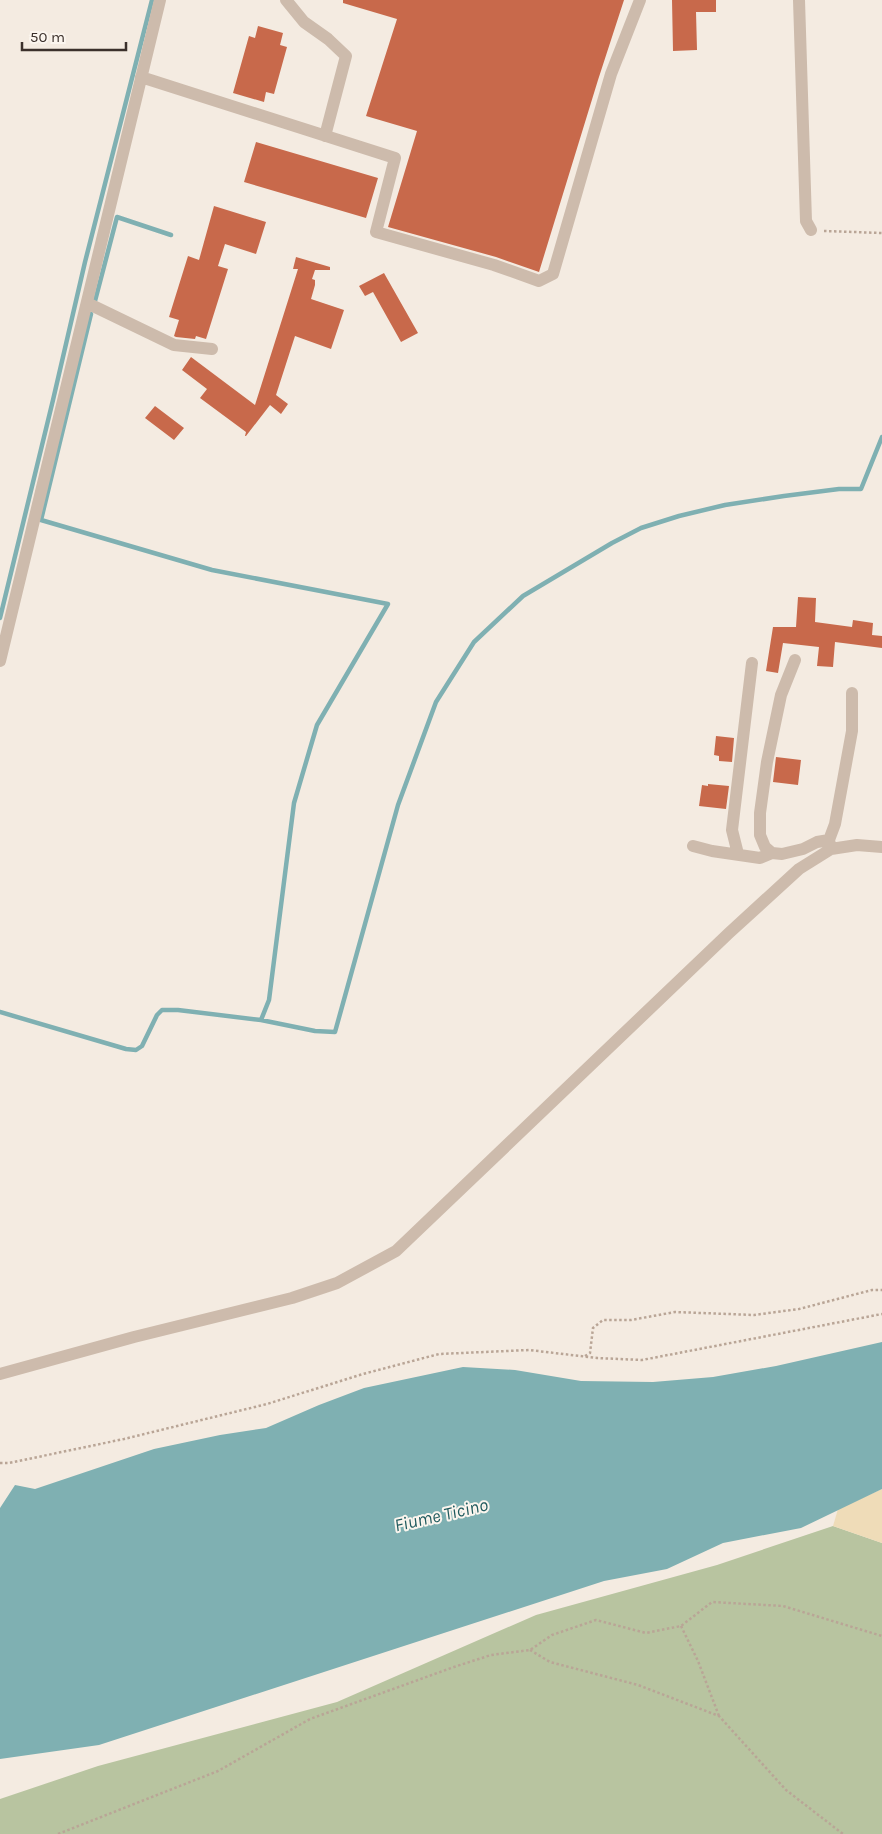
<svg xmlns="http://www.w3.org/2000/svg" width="882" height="1834" viewBox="0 0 882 1834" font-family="Karla,sans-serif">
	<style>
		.green { fill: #b8c4a0 }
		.sand { fill: #efdcb8 }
		.water { fill: #7fb0b2 }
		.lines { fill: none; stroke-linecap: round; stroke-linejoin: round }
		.stream { stroke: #7fb0b2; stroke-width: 4.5 }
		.building { fill: #c8694b }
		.path { stroke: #b9a596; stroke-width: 2.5; stroke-dasharray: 2.5 2.5; stroke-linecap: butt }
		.minor { stroke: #cdbbac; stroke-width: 12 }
		.labels { text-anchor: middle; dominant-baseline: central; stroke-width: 4; stroke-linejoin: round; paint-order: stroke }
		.water-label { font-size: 18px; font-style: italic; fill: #1f5a5e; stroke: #fbf5ee }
	</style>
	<rect width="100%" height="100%" fill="#f4ebe1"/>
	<path class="green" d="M833 1526 882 1543V1834H0V1799L98 1766 337 1702 536 1615 717 1565Z"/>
	<path class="sand" d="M882 1489V1543L833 1526 838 1509Z"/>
	<path class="water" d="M882 1342V1489L801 1528 723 1543 667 1569 604 1581 99 1745 0 1759V1508L15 1485 35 1489 154 1449 220 1435 266 1428 319 1405 364 1388 463 1367 515 1370 581 1381 653 1382 713 1377 776 1366Z"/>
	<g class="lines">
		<path class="stream" d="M95 301 117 217 171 235
			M91 314 41 520 212 570 388 604 317 725 294 803 269 1000 261 1020
			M0 618 53 400 85 262 152 0
			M0 1012 126 1049 136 1050 142 1046 157 1015 162 1010H178L261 1020 315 1031 335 1032 398 805 436 702 474 642 523 596 612 543 641 528 679 516 725 505 784 496 839 489H861L882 437"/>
	</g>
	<path class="building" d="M343 0H624L598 80 539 272 496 257 388 227 417 131 366 116 397 19 343 3Z
		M672 0H716V12H696L697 50 673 51Z
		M258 26 283 33 280 45 287 47 274 94 266 92 264 102 233 93 249 36 255 38Z
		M256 142 378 178 366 218 244 182Z
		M214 206 266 222 256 254 225 244 218 266 228 269 206 339 196 336 195 339 176 337 174 336 179 320 169 317 188 256 199 260Z
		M296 257 330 267V270H315L312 279 315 280V285L311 299 344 310 331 349 295 336 276 395 288 404 281 414 270 405 246 436H245L246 432 200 398 207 389 182 370 191 357 255 405 298 269H293Z
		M384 273 418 333 401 342 373 292 365 296 359 286Z
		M155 406 184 428 174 440 145 418Z
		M798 597 816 598 815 622 852 627 853 620 873 623 872 635 882 636V648L835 642 833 667 817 666 819 647 783 643 778 673 766 671 773 627H796Z
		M716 736 734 738 732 762 719 761V756L714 755Z
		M776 757 801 760 798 785 773 782Z
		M708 784 729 786 726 809 699 806 702 785 708 786Z"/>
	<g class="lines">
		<path class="path" d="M824 231 882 233
			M585 1356 590 1353 593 1328 603 1320H631L675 1312 754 1315 799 1309 872 1290H882
			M0 1463H9L124 1439 267 1404 363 1374 439 1354 529 1350 597 1358 642 1360 882 1314
			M681 1626 698 1661 719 1716
			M530 1650 550 1662 638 1685 719 1716 786 1790 843 1834
			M58 1834 218 1771 310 1719 454 1667 491 1655 530 1650 552 1635 596 1620 646 1633 681 1626 712 1602 783 1606 882 1636"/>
		<path class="minor" d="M286 0 304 22 328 39 346 56 325 136
			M799 0 806 221 811 230
			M141 77 395 158 376 232 494 265 539 281 553 274 611 74 640 0
			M87 303 174 345 212 349
			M795 660 781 695 767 762 760 813V835L765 847 772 853 782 854 803 849 817 842 829 840 831 849
			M0 661 160 0
			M829 840 835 824 852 731V693
			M693 846 712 851 760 858 772 853
			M738 854 732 830 752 663
			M0 1374 134 1337 292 1298 337 1283 396 1251 729 933 799 869 831 849 857 845 882 847"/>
	</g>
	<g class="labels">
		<g class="water-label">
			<text transform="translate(441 1515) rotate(-13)">Fiume Ticino</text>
		</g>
	</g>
	<path d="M22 42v8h104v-8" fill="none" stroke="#3b302b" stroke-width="2.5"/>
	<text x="30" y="42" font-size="15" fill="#3b302b" stroke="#fbf5ee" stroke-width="4" paint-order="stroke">50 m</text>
</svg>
